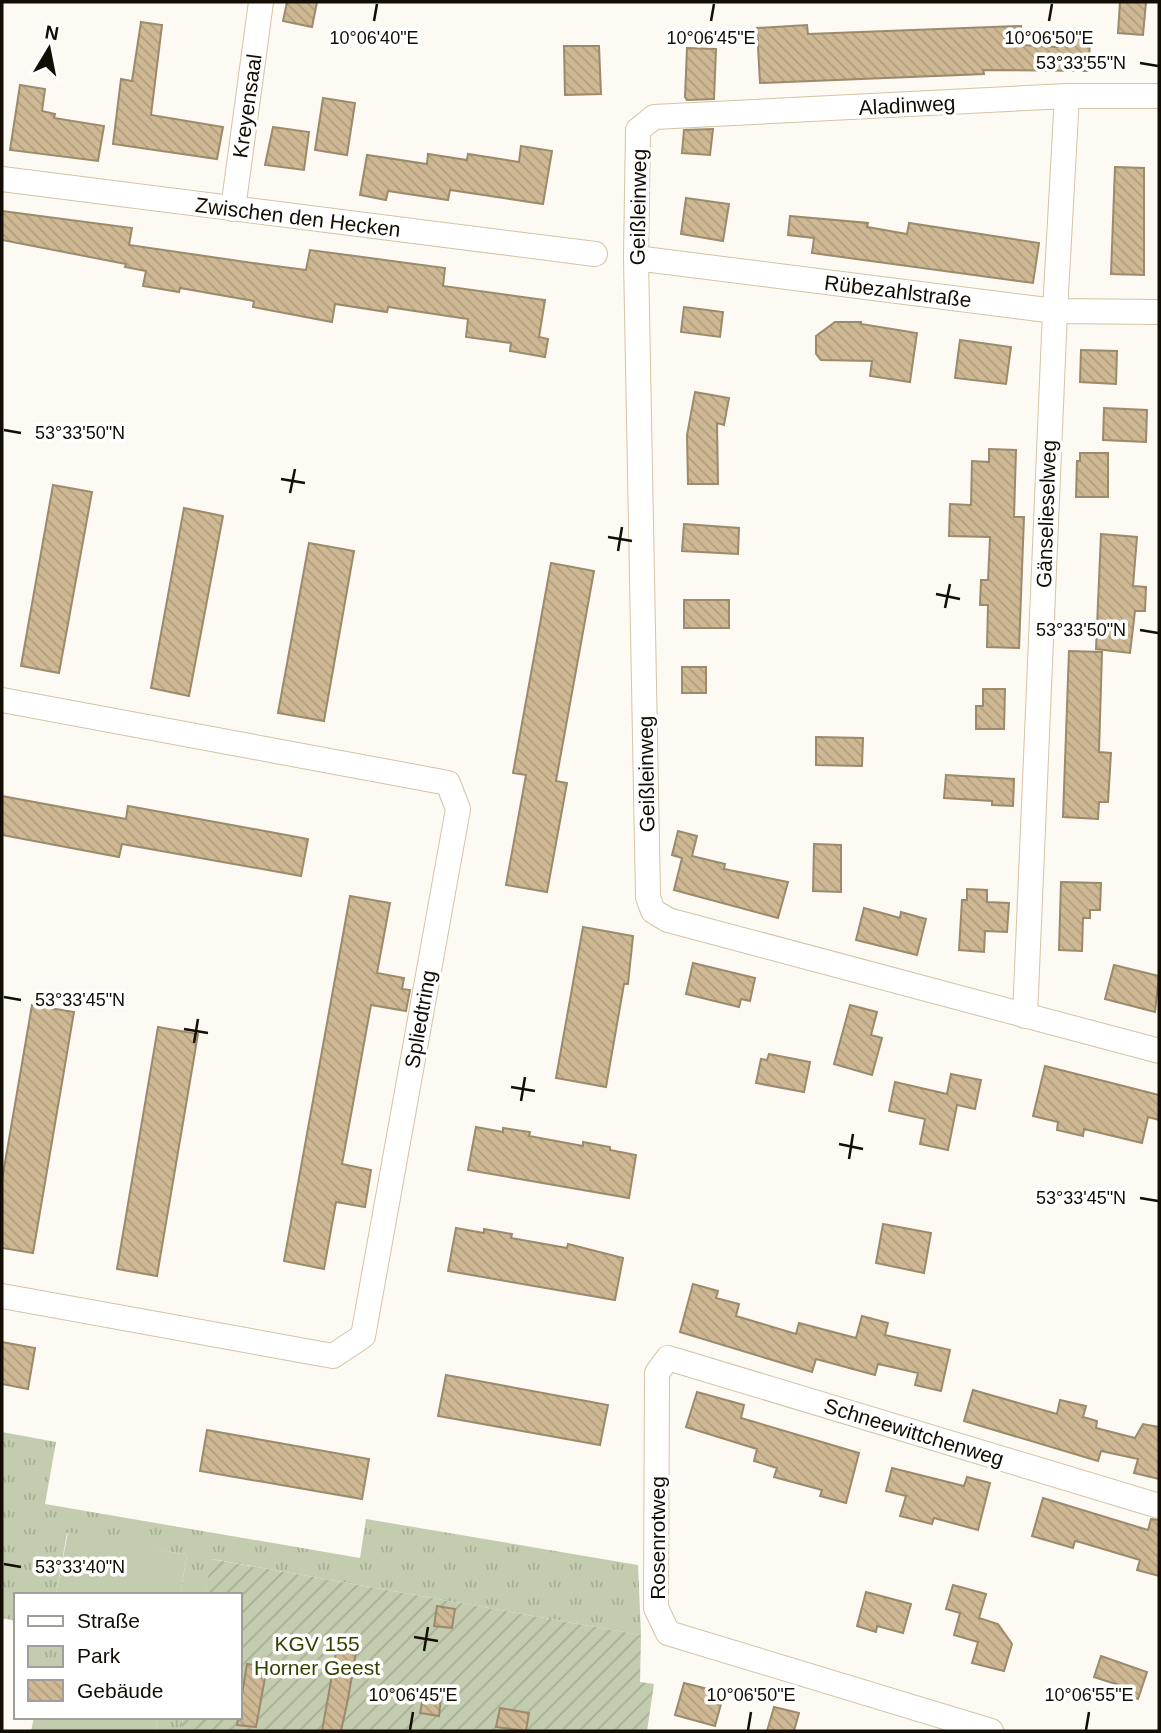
<svg xmlns="http://www.w3.org/2000/svg" width="1161" height="1733" viewBox="0 0 1161 1733" font-family="Arial,sans-serif">
	<style>
		.park { fill: url(#park-tufts) }
		.garden { fill: url(#garden-furrows) }
		.pitch { fill: #c3ccaf }
		.building { fill: url(#building-back-hatch); stroke: #9b8a6c; stroke-width: 2 }
		.lines { fill: none; stroke-linecap: round; stroke-linejoin: round }
		.street-casing { stroke: #d5c3a4; stroke-width: 26 }
		.street { stroke: #fff; stroke-width: 24 }
		.ticks { fill: none; stroke: #130d03; stroke-width: 2.5 }
		.labels { text-anchor: middle; dominant-baseline: central; stroke-width: 7; stroke-linejoin: round; paint-order: stroke }
		.street-label { font-size: 21px; fill: #130d03; stroke: #fff }
		.park-label { font-size: 21px; fill: #354100; stroke: #fff }
		.ticks-label { font-size: 18px; text-anchor: middle; fill: #130d03; stroke: #fff; stroke-width: 7; stroke-linejoin: round; paint-order: stroke }
	</style>
	<defs>
		<pattern id="park-tufts" width="24" height="20" patternUnits="userSpaceOnUse" patternTransform="scale(1.75)"><rect width="24" height="20" fill="#c3ccaf"/><path d="M3 7l-1-3M5 7V3M7 7l1-3M15 17l-1-3M17 17v-4M19 17l1-3" fill="none" stroke="#a7ae95"/></pattern>
		<pattern id="garden-furrows" width="10" height="10" patternUnits="userSpaceOnUse" patternTransform="scale(1.75)"><rect width="10" height="10" fill="#c3ccaf"/><path d="M-1 1l2-2M0 10L10 0M9 11l2-2" fill="none" stroke="#a7ae95"/></pattern>
		<pattern id="building-back-hatch" width="6" height="6" patternUnits="userSpaceOnUse" patternTransform="scale(1.75)"><rect width="6" height="6" fill="#cfb994"/><path d="M-1 5l2 2M0 0l6 6M5-1l2 2" fill="none" stroke="#b19e7e"/></pattern>
	</defs>
	<rect width="100%" height="100%" fill="#fdf9f3"/>
	<path class="park" d="M2 1432 56 1442 45 1504 360 1558 366 1519 638 1565 641 1635 212 1559 205 1595H180L187 1555 67 1533 56 1595H16V1621L2 1618Z
		M158 1717H183L181 1731H155Z"/>
	<path class="garden" d="M211 1559 641 1635 640 1682 654 1684 647 1731H181L183 1717H240V1595H205Z"/>
	<path class="pitch" d="M68 1532 187 1555 180 1595H56Z
		M34 1717H158L155 1731H31Z"/>
	<path class="building" d="M287 2H317L312 27 283 21Z
		M1120 2H1146L1143 35 1118 33Z
		M141 22 162 25 151 115 223 127 217 159 113 144 121 79 132 81Z
		M807 25 808 34 1021 26 1020 45 1058 47V30H1090L1089 71 983 70 984 74 760 83 757 28Z
		M564 46H599L601 94 565 95Z
		M687 48 716 49 714 99 687 100 685 97Z
		M20 85 45 89 42 111 55 114 54 118 104 126 98 161 10 150Z
		M323 98 355 103 347 155 315 150Z
		M273 127 309 132 304 170 265 165Z
		M713 129 710 155 682 153 684 130Z
		M521 146 552 151 543 204 450 190 448 200 388 191 386 200 360 195 367 155 427 164 428 154 467 160 468 154 519 162Z
		M1115 167 1144 168V275L1111 274Z
		M686 198 729 204 723 241 681 234Z
		M2 211 132 228 129 245 260 264 306 270 310 250 445 268 443 286 545 300 539 337 548 339 545 357 510 351 511 343 466 337 468 319 388 307 387 312 335 304 332 322 253 307 254 301 180 288 179 292 143 286 146 271 125 267 126 264 2 240Z
		M790 216 868 223 867 227 907 234 909 223 1039 243 1033 283 812 253 814 238 788 235Z
		M684 307 723 312 720 337 681 332Z
		M835 322H861V324L917 333 910 382 870 376 872 361 821 360 816 354V336Z
		M960 340 1011 347 1006 384 955 378Z
		M1081 350 1117 351 1116 384 1080 382Z
		M695 392 729 398 724 425 717 423 718 484H688L687 435Z
		M1104 408 1147 410 1146 442 1103 440Z
		M989 449 1016 450 1014 517H1024L1019 648 987 647 988 605H980L981 580H988L990 537 949 536 950 504 971 505 972 461 989 462Z
		M1080 453H1108V497H1076L1077 461H1080Z
		M53 485 92 492 59 673 21 666Z
		M184 508 223 516 189 696 151 688Z
		M684 524 739 528 738 554 682 551Z
		M1101 534 1137 537 1133 586 1146 587 1145 611H1135L1130 653 1096 649Z
		M309 543 354 551 324 721 278 713Z
		M551 563 594 571 556 781 567 783 547 892 506 885 526 775 513 773Z
		M684 600H729V628H684Z
		M1069 651 1102 652 1099 752 1111 753 1108 802H1099L1098 819 1063 817Z
		M682 667H706V693H682Z
		M983 689H1005L1004 729H976V706H983Z
		M816 737 863 738 862 766 816 765Z
		M946 775 1014 779 1013 806 992 805V801L944 798Z
		M2 796 126 819 128 806 308 839 301 876 122 844 119 857 2 835Z
		M678 831 697 836 692 856 725 864 724 869 788 882 778 918 674 890 682 858 672 855Z
		M814 844 841 845V892L813 891Z
		M1061 882 1101 883 1100 910H1090V918H1083L1082 951 1059 950Z
		M967 889 987 890V902L1009 903 1007 932 985 931 984 952 959 950 962 900H967Z
		M350 896 390 903 377 973 404 978 402 989 410 990 406 1011 371 1005 342 1164 371 1170 365 1207 336 1202 324 1269 284 1261Z
		M864 908 900 918 901 912 926 919 917 955 856 940Z
		M583 927 633 936 628 984H624L606 1087 556 1078Z
		M693 963 755 978 750 1001 741 999 739 1007 686 994Z
		M1114 965 1159 976 1155 1012 1105 999Z
		M32 1005 74 1012 33 1253 2 1248V1180Z
		M850 1005 877 1012 871 1035 882 1038 872 1075 834 1064Z
		M158 1027 198 1034 157 1276 117 1269Z
		M769 1054 810 1062 804 1092 756 1083 761 1059 767 1060Z
		M1045 1066 1159 1095V1120L1148 1117 1142 1143 1084 1129 1083 1136 1057 1130 1058 1122 1033 1116Z
		M951 1074 981 1080 975 1109 957 1105 948 1150 920 1144 925 1119 889 1111 895 1082 947 1094Z
		M476 1127 503 1132V1128L530 1132 529 1136 583 1146V1142L610 1147V1150L636 1155 629 1198 468 1170Z
		M883 1224 931 1233 924 1273 876 1263Z
		M456 1228 484 1233V1229L512 1234 511 1238 567 1248 568 1244 623 1258 615 1300 448 1271Z
		M693 1284 718 1291 716 1298 739 1304 736 1316 796 1334 799 1323 856 1338 862 1316 888 1323 885 1335 950 1350 941 1391 915 1385 918 1373 878 1364 875 1375 816 1359 812 1372 680 1332Z
		M2 1342 35 1348 28 1389 2 1384Z
		M446 1375 608 1405 600 1445 438 1416Z
		M973 1390 1057 1414 1060 1400 1086 1406 1083 1417 1097 1421 1096 1428 1135 1438 1143 1424 1159 1427V1479L1134 1473 1138 1459 1101 1451 1098 1461 964 1421Z
		M697 1392 744 1405 741 1418 859 1453 846 1503 820 1496 822 1490 774 1477 777 1468 754 1461 757 1449 686 1427Z
		M207 1430 369 1459 362 1499 200 1471Z
		M892 1468 964 1486 967 1477 990 1483 978 1530 934 1518 932 1524 900 1516 906 1496 886 1491Z
		M1043 1498 1148 1530 1151 1519 1159 1520V1576L1137 1570 1140 1560 1083 1543 1075 1541 1073 1548 1032 1536Z
		M953 1585 986 1594 979 1618 998 1624 1012 1644 1004 1671 972 1663 978 1642 954 1635 960 1613 946 1609Z
		M866 1592 911 1604 903 1633 877 1626 876 1632 857 1626Z
		M437 1606 455 1609 452 1628 434 1626Z
		M339 1636 358 1640 348 1699 341 1731H322Z
		M1101 1656 1147 1672 1138 1699 1117 1692 1119 1685 1094 1677Z
		M247 1664 267 1667 256 1727 237 1725Z
		M684 1683 724 1693 715 1726 675 1715Z
		M424 1694 441 1697 439 1716 420 1713Z
		M774 1707 799 1713 794 1731H767Z
		M500 1708 529 1713 526 1731 496 1727Z"/>
	<g class="lines">
		<defs>
			<path id="street" d="M1159 96H1067L654 117 638 130 636 258 648 897 653 911 668 920 1159 1051
				M2 179 595 254
				M233 209 261 2
				M636 258 1055 311 1159 312
				M2 700 448 783 458 809 363 1336 333 1356 2 1296
				M1025 1016 1055 311 1067 96
				M991 1731 668 1633 656 1608 657 1373 668 1358 1159 1506"/>
		</defs>
		<use href="#street" class="street-casing"/>
		<use href="#street" class="street"/>
	</g>
	<path class="ticks" d="M374 21 377 4M711 21 714 4M1049 21 1052 4M1140 63 1158 66M4 430 21 433M281 479 305 483M290 493 295 469M608 537 632 541M618 551 622 527M936 594 960 599M945 608 950 584M1140 630 1158 633M4 997 21 1000M184 1029 208 1033M194 1043 198 1019M511 1087 535 1091M521 1101 525 1077M839 1144 863 1149M849 1159 853 1134M1140 1198 1158 1201M4 1564 21 1567M414 1637 438 1641M424 1651 428 1627M410 1730 413 1712M748 1730 751 1712M1086 1730 1089 1712"/>
	<g class="labels">
		<g class="street-label">
			<text transform="translate(907 105) rotate(-3)">Aladinweg</text>
			<text transform="translate(247 106) rotate(-82)">Kreyensaal</text>
			<text transform="translate(638 207) rotate(-89)">Geißleinweg</text>
			<text transform="translate(298 217) rotate(7)">Zwischen den Hecken</text>
			<text transform="translate(898 291) rotate(7)">Rübezahlstraße</text>
			<text transform="translate(1046 514) rotate(-88)">Gänselieselweg</text>
			<text transform="translate(646 774) rotate(-91)">Geißleinweg</text>
			<text transform="translate(420 1019) rotate(-80)">Spliedtring</text>
			<text transform="translate(914 1432) rotate(17)">Schneewittchenweg</text>
			<text transform="translate(657 1538) rotate(-90)">Rosenrotweg</text>
		</g>
		<g class="park-label">
			<text x="317" y="1643">KGV 155<tspan x="317" dy="24">Horner Geest</tspan></text>
		</g>
	</g>
	<g class="ticks-label">
		<text x="374" y="44">10°06'40"E</text>
		<text x="711" y="44">10°06'45"E</text>
		<text x="1049" y="44">10°06'50"E</text>
		<text x="1081" y="69">53°33'55"N</text>
		<text x="80" y="439">53°33'50"N</text>
		<text x="1081" y="636">53°33'50"N</text>
		<text x="80" y="1006">53°33'45"N</text>
		<text x="1081" y="1204">53°33'45"N</text>
		<text x="80" y="1573">53°33'40"N</text>
		<text x="413" y="1701">10°06'45"E</text>
		<text x="751" y="1701">10°06'50"E</text>
		<text x="1089" y="1701">10°06'55"E</text>
	</g>
	<rect width="1161" height="1733" fill="none" stroke="#130d03" stroke-width="7"/>
	<rect x="14" y="1593" width="228" height="126" fill="#ffffff" stroke="#a19e9a" stroke-width="2"/>
	<rect x="28" y="1616" width="35" height="10" fill="#ffffff" stroke="#a19e9a" stroke-width="2"/>
	<text x="77" y="1628" font-size="21" fill="#130d03">Straße</text>
	<rect x="28" y="1646" width="35" height="21" fill="url(#park-tufts)" stroke="#a19e9a" stroke-width="2"/>
	<text x="77" y="1663" font-size="21" fill="#130d03">Park</text>
	<rect x="28" y="1680" width="35" height="21" fill="url(#building-back-hatch)" stroke="#a19e9a" stroke-width="2"/>
	<text x="77" y="1698" font-size="21" fill="#130d03">Gebäude</text>
	<g transform="translate(49 49) rotate(10)" stroke="#ffffff" stroke-width="5" paint-order="stroke">
	<path d="M0-5L12 26L0 18L-12 26Z" fill="#130d03"/>
	<text y="-10" font-size="19" font-weight="bold" text-anchor="middle" fill="#130d03">N</text>
	</g>
</svg>
